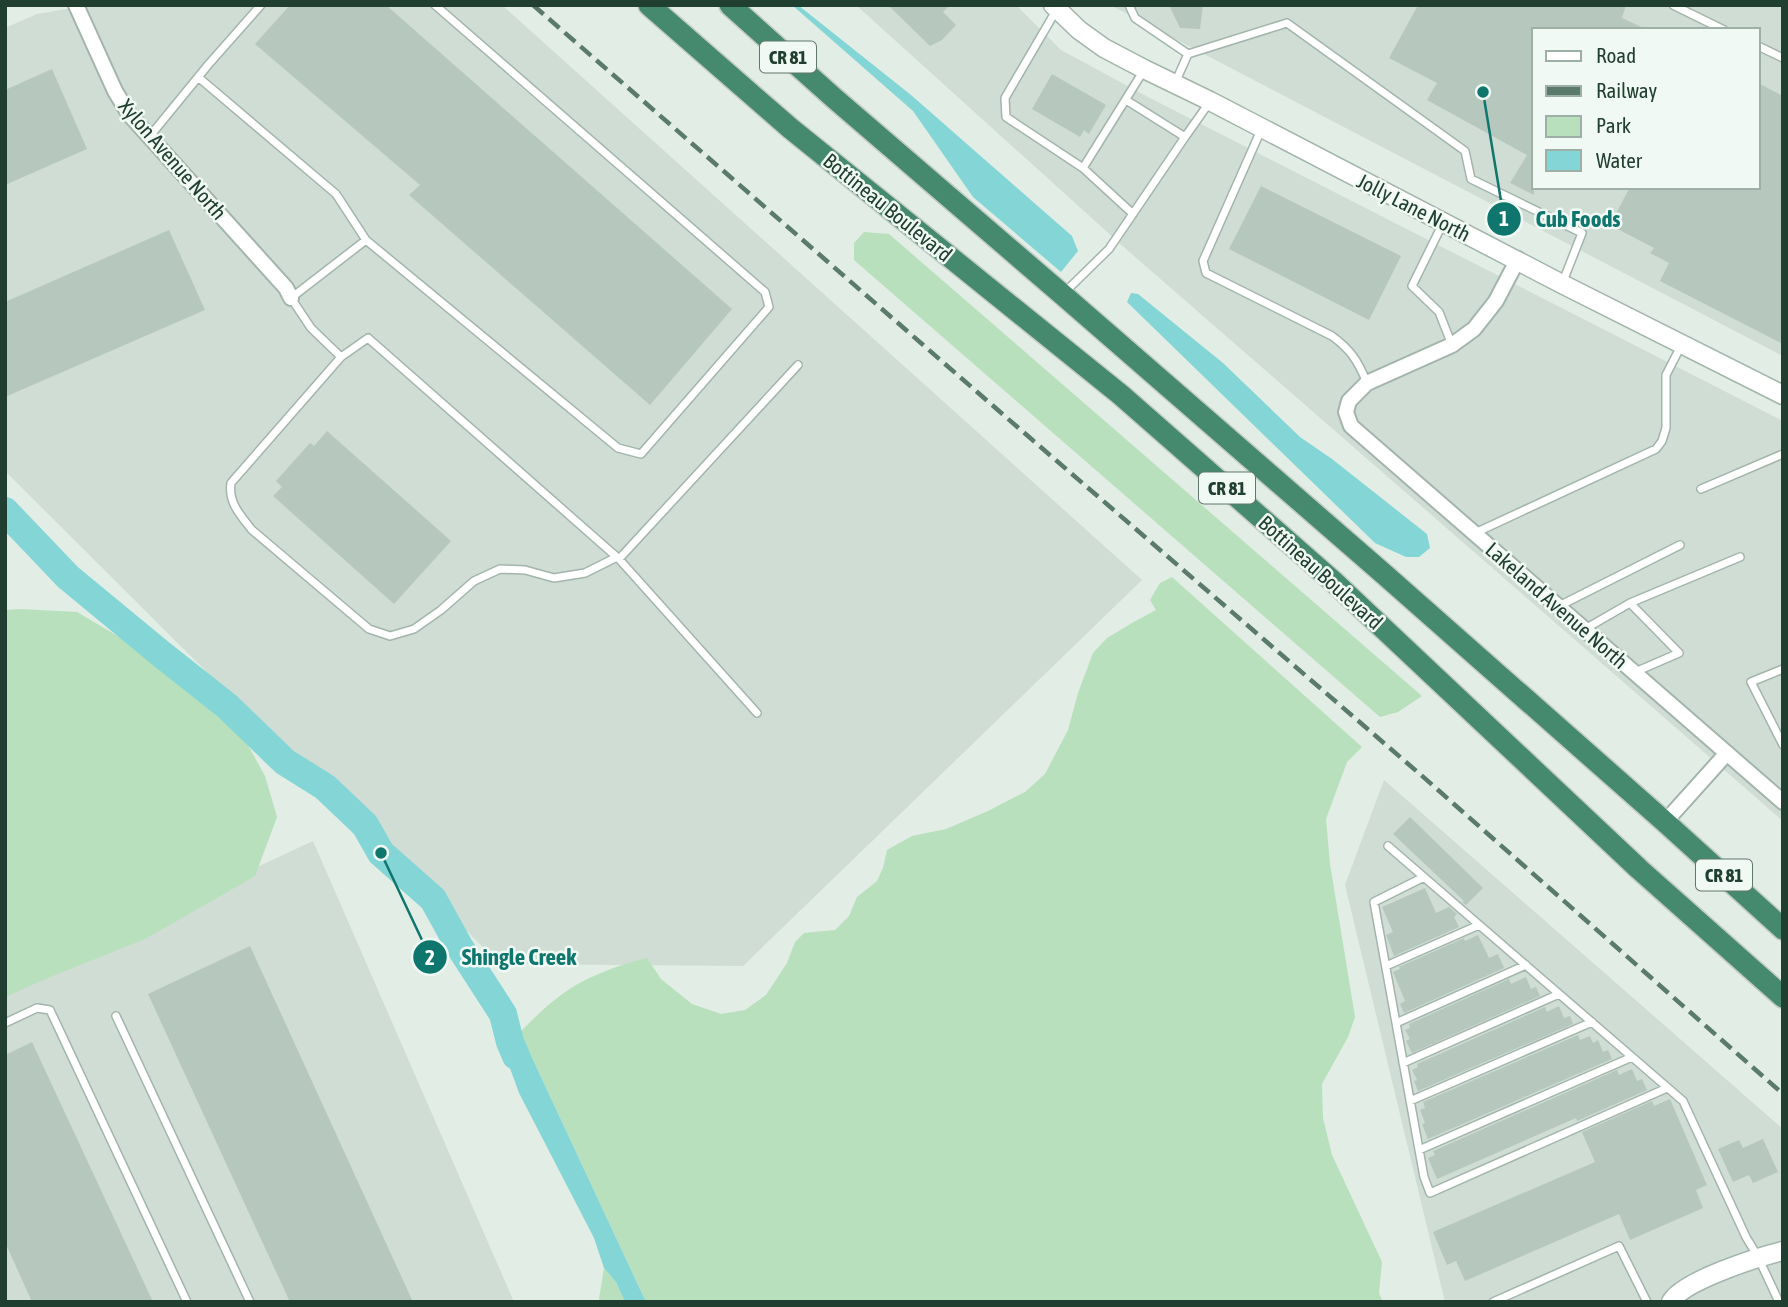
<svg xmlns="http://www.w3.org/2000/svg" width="1788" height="1307" viewBox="0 0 1788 1307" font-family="'Asap Condensed',sans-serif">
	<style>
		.built { fill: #cfddd4; fill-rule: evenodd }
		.green { fill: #b8e0bc }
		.water { fill: #84d6d6 }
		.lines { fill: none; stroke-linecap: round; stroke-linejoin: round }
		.river { stroke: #84d6d6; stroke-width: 28 }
		.building { fill: #b6c8be }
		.service-casing { stroke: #a3b5ab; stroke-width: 10 }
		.minor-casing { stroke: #a3b5ab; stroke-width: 18 }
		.tertiary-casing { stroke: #a3b5ab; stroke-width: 21 }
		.trunk-casing { stroke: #c1c9c5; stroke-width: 24 }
		.service { stroke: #fff; stroke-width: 7 }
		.minor { stroke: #fff; stroke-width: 14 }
		.tertiary { stroke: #fff; stroke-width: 18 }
		.trunk { stroke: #458a6e; stroke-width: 21 }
		.rail { stroke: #5a7a6c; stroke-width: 4.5; stroke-dasharray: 14 7; stroke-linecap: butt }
		.labels { text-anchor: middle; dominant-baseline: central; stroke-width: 5; stroke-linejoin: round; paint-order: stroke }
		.shield { fill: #f1f9f4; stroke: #5f776c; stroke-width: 2 }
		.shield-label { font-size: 19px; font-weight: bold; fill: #203f31 }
		.street-label { font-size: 21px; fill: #203f31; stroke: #f1f9f4 }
		.leader { fill: none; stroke: #0f766e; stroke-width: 2.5 }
		.callout-dot { fill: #0f766e; stroke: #f1f9f4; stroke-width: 2.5 }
		.mark-label { font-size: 21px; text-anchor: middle; font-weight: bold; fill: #fff }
		.callout-label { font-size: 23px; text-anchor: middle; font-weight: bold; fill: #0f766e; stroke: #f1f9f4; stroke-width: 5; stroke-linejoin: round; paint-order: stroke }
	</style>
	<rect width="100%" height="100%" fill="#e1ede5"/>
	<path class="built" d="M89 5H502L1142 580 743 966 500 964 5 471V28L37 14Z
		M856 5H1016L1061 50 1148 97 1783 421V821L1126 249Z
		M1110 5H1783V356ZM1534 30H1758V187H1534Z
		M1384 780 1783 1129V1302H1445L1345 885Z
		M313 841 514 1302H5V985Z"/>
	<path class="green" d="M864 232 889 234 1422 696 1398 712 1380 717 854 260V243Z
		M1172 577 1362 747 1347 762 1326 819 1330 864 1355 1017 1348 1037 1322 1084 1323 1118 1332 1155 1382 1262 1379 1293 1383 1302H646L520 1032C533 1019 546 1006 561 995 585 977 618 965 647 958L661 979 692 1004 721 1014 745 1010 766 995 787 963 795 942 804 933 835 930 849 916 857 897 877 881 883 868 887 850 912 836 946 829 988 811 1025 792 1045 774 1068 730 1078 693 1093 653 1107 638 1132 623 1156 610 1150 600 1160 583Z
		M20 609 77 612 153 657 216 712 245 740 265 776 277 817 255 876 145 939 50 977 5 997V610Z
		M604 1268 616 1282 625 1302H600L599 1299Z"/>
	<path class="water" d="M792 5H798L911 95 1072 236 1078 251 1061 272 973 197 913 111Z
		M1131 293 1138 294 1223 363 1300 437 1332 459 1427 534 1430 548 1419 557H1406L1375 543 1127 302Z
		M506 1012 520 1032 646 1302H625L616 1282 604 1268 594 1238 519 1093 499 1038Z"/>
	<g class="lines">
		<path class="river" d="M5 511 68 577 160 653 227 706 285 762 325 787 365 825 381 853 433 899 459 946 503 1014 510 1042 516 1056"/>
	</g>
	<path class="building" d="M290 5H386L732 309 650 405 409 195 420 185 255 44Z
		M888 5H950L943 12 956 25 942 40 930 46Z
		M1169 5H1203L1200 29 1180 28Z
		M1418 5H1626L1622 18 1648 30H1534V195L1510 183 1527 155 1427 100 1437 83 1389 58Z
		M52 69 87 149 5 185V90Z
		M1052 74 1106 105 1089 134 1084 130 1080 137 1032 109Z
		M1758 83 1783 96V344L1660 281 1669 263 1650 253 1654 248 1610 225 1630 187H1758Z
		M1261 186 1401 256 1369 320 1229 249Z
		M169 230 205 310 5 397V302Z
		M327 431 451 541 394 604 273 496 282 487 276 481 310 443 314 446Z
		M1410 817 1483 888 1466 905 1462 902 1464 901 1393 834Z
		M1425 888 1436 913 1449 907 1457 914 1454 917 1459 927 1394 956 1386 935 1393 932 1382 907Z
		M1478 935 1489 958 1498 954 1504 968 1404 1013 1400 1004 1405 1001 1393 972 1400 969 1399 967 1464 938 1465 941Z
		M250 946 413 1302H290L148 994Z
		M1526 977 1531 989 1536 987 1540 996 1412 1053 1406 1041 1410 1039 1405 1030 1410 1028 1409 1024 1509 979 1511 984Z
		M1559 1006 1564 1018 1570 1016 1573 1024 1418 1091 1414 1081 1417 1080 1412 1070 1418 1067 1417 1064 1545 1007 1547 1012Z
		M1578 1035 1580 1040 1590 1036 1593 1043 1598 1040 1603 1052 1608 1050 1612 1059 1428 1139 1422 1124 1425 1123 1420 1110 1425 1108 1423 1102Z
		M32 1042 153 1302H32L5 1242V1055Z
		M1632 1069 1637 1081 1642 1079 1647 1090 1577 1121 1576 1118 1437 1179 1428 1158 1435 1155 1433 1151 1617 1070 1619 1075Z
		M1670 1099 1707 1185 1696 1190 1703 1208 1630 1240 1619 1214 1465 1281 1456 1261 1447 1265 1433 1232 1595 1162 1582 1132 1652 1101 1654 1106Z
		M1763 1139 1778 1172 1753 1183 1749 1175 1733 1182 1718 1149 1739 1140 1743 1148Z"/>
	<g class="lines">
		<defs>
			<path id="service" d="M435 5 765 292 769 307 641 454 618 448 366 240 291 298 311 328 341 357 231 483C228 502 240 515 252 530L369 629 390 636 414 629 441 610 474 581 500 569 525 570 554 578 585 573 617 557
				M1129 5 1135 18 1188 54 1287 23 1465 151 1471 179 1582 233 1562 284
				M1673 5 1724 30
				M1057 9 1005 98 1006 117 1083 168 1133 214
				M1758 46 1783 58
				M198 77 336 194 366 240
				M1175 83 1188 54
				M1261 130 1203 261 1206 273 1332 336C1351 350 1358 361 1367 383
				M150 136 208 65 261 5
				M1185 137 1209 103
				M1083 168 1144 70
				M1443 223 1412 286 1439 312 1452 345
				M1063 294 1109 249 1185 137 1126 100
				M341 357 368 338 619 559 757 713
				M1701 489 1783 454
				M1475 533 1656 449 1662 441 1666 428V375L1682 344
				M619 559 798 365
				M1630 603 1740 557
				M1559 606 1680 545
				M1585 629 1630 603 1679 653 1635 672
				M1783 669 1751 682 1783 745
				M1388 846 1683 1101 1746 1237 1758 1257 1779 1302
				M1424 877 1374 902 1424 1177 1430 1193 1667 1088
				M1386 966 1479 925
				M116 1016 250 1302
				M5 1023 37 1008 50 1010 187 1302
				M1396 1023 1526 965
				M1403 1063 1559 994
				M1410 1101 1592 1022
				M1419 1150 1632 1057
				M1493 1302 1619 1246 1647 1302"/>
			<path id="minor" d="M76 5 115 91 129 114 286 288 291 298
				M1518 259 1496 301 1474 329 1452 345 1367 383 1349 401 1346 412 1351 426 1783 802
				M1665 822 1727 753"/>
			<path id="tertiary" d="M1053 5 1079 30 1104 48 1144 69 1210 101 1562 284 1783 395
				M1671 1302C1682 1281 1758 1257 1783 1251"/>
			<path id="trunk" d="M649 5 790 128 1121 395 1334 582 1639 869 1783 997
				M730 5 834 98 1063 295 1385 575 1665 822 1783 929"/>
		</defs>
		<use href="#service" class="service-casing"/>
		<use href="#minor" class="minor-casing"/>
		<use href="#tertiary" class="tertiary-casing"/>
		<use href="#trunk" class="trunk-casing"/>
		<use href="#service" class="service"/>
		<use href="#minor" class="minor"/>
		<use href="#tertiary" class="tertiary"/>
		<use href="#trunk" class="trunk"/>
		<path class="rail" d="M533 5 1007 418 1421 775 1783 1094"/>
	</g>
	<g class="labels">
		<g class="shield">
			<rect x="760" y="41.5" width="56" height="31" rx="5"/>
			<rect x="1199" y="472.5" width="56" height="31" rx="5"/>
			<rect x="1696" y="859.5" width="56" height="31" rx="5"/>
		</g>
		<g class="shield-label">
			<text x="788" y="57">CR 81</text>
			<text x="1227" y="488">CR 81</text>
			<text x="1724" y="875">CR 81</text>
		</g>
		<g class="street-label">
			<text transform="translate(173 159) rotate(49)">Xylon Avenue North</text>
			<text transform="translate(888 207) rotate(39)">Bottineau Boulevard</text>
			<text transform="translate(1414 207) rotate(27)">Jolly Lane North</text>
			<text transform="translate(1321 572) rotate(42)">Bottineau Boulevard</text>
			<text transform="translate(1557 605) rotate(41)">Lakeland Avenue North</text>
		</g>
	</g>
	<path class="leader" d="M1483 92L1504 219M381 853L430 957"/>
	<g class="callout-dot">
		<circle cx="1483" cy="92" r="7"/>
		<circle cx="381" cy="853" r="7"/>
		<circle cx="1504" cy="219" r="18"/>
		<circle cx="430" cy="957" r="18"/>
	</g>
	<g class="mark-label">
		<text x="1504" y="226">1</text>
		<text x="430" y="965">2</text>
	</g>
	<g class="callout-label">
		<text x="1578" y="227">Cub Foods</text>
		<text x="519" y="965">Shingle Creek</text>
	</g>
	<rect width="1788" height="1307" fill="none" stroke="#203f31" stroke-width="14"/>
	<rect x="1532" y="28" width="228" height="161" fill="#f1f9f4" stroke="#9dafa6" stroke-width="2"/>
	<rect x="1546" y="51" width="35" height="10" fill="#ffffff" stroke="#9dafa6" stroke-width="2"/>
	<text x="1596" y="63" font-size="21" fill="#203f31">Road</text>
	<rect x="1546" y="86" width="35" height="10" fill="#5a7a6c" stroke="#9dafa6" stroke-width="2"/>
	<text x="1596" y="98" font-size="21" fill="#203f31">Railway</text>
	<rect x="1546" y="116" width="35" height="21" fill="#b8e0bc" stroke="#9dafa6" stroke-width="2"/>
	<text x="1596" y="133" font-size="21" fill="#203f31">Park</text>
	<rect x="1546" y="150" width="35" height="21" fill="#84d6d6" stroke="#9dafa6" stroke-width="2"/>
	<text x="1596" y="168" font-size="21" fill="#203f31">Water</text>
</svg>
